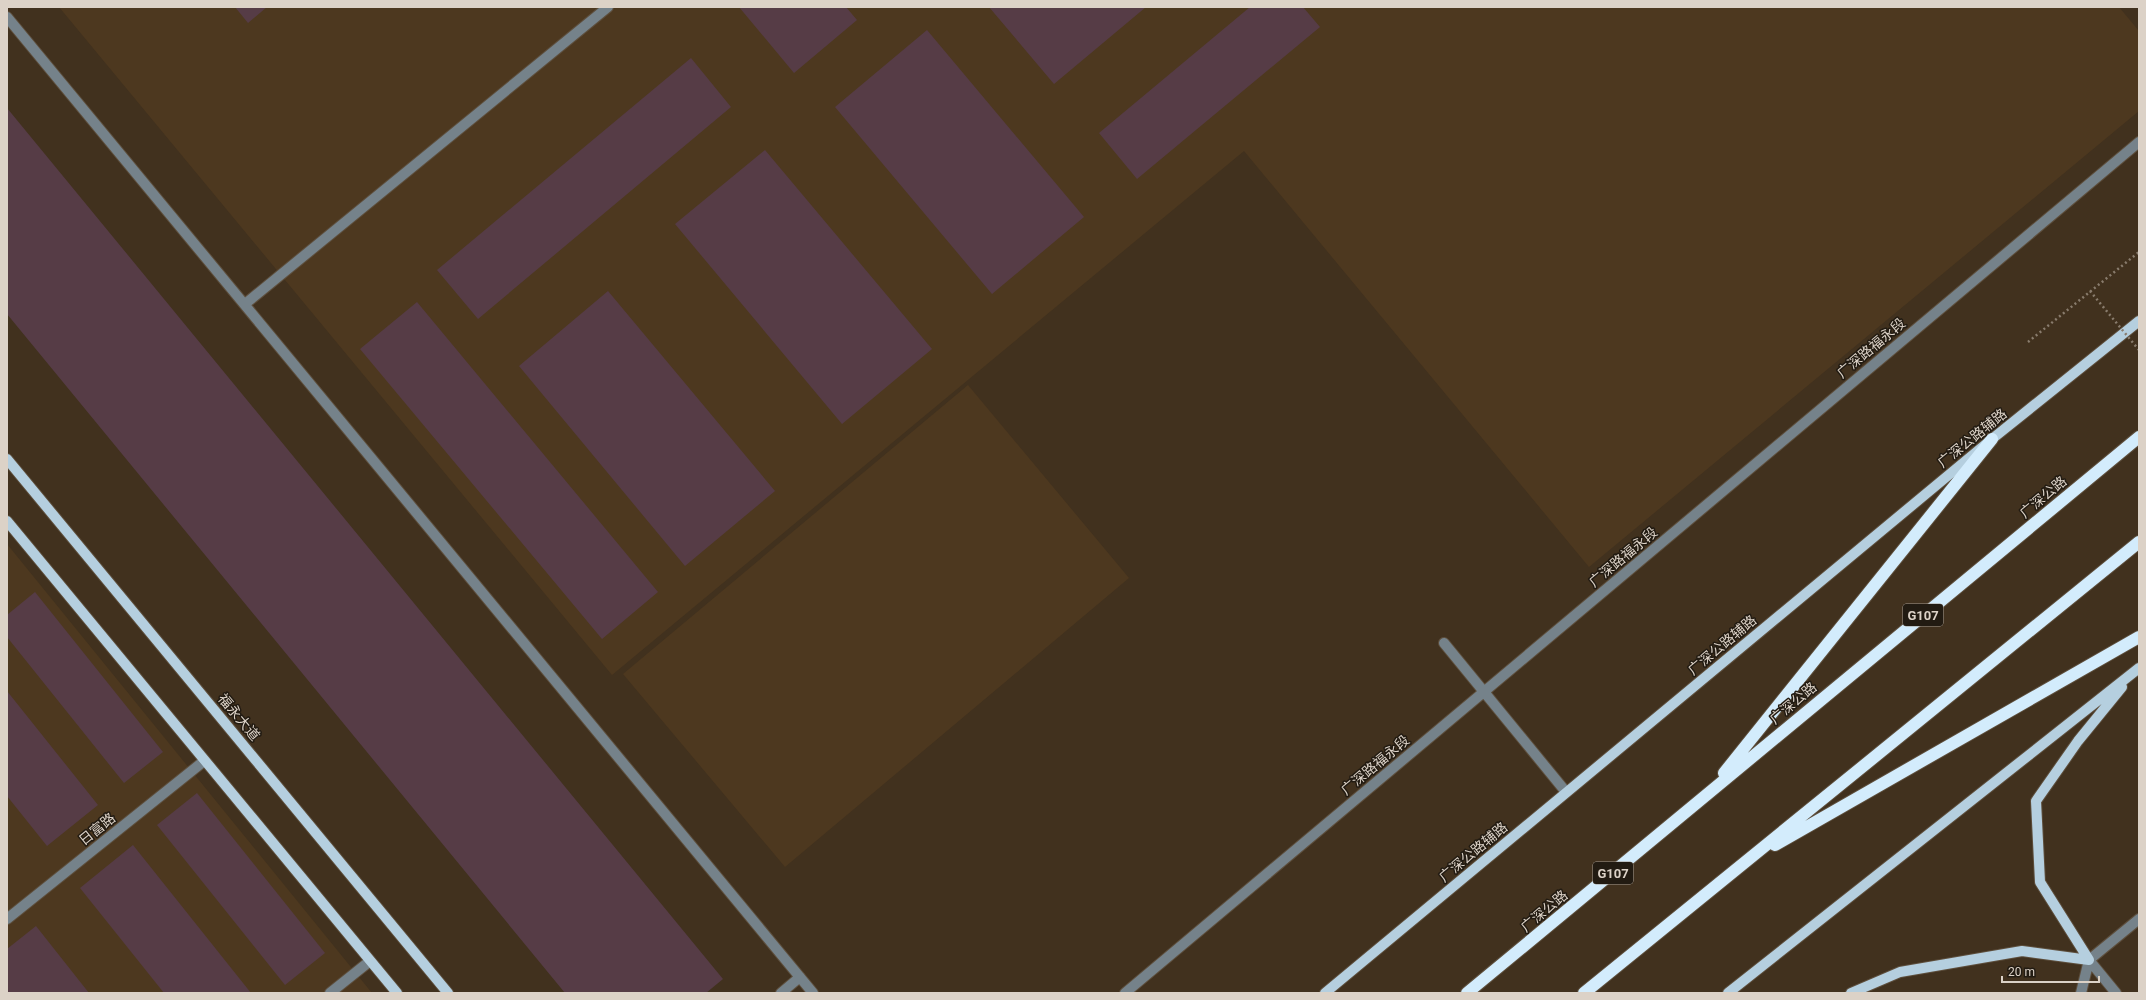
<svg xmlns="http://www.w3.org/2000/svg" width="2146" height="1000" font-family="Roboto,'Noto Sans SC',sans-serif">
<style>
.built{fill:#4d381f}
.building{fill:#563c46}
.lines{fill:none;stroke-linecap:round;stroke-linejoin:round}
.minor-casing{stroke:#5d4e3c;stroke-width:12}
.major-casing{stroke:#5d4e3c;stroke-width:12}
.highway-casing{stroke:#5d4e3c;stroke-width:14}
.path{stroke:#897c6d;stroke-width:2.5;stroke-dasharray:2 3;stroke-linecap:butt}
.minor{stroke:#75828a;stroke-width:10}
.major{stroke:#b5cfdf;stroke-width:10}
.highway{stroke:#d3ecfc;stroke-width:12}
.path-bridge{stroke:#897c6d;stroke-width:2.5;stroke-dasharray:2 3;stroke-linecap:butt}
.labels{text-anchor:middle;dominant-baseline:central;stroke-width:3;stroke-linejoin:round;paint-order:stroke}
.shield{fill:#221b12;stroke:#a49b91;stroke-width:1}
.shield-label{font-size:13px;font-weight:bold;fill:#dcd2c7}
.street-label{font-size:14px;fill:#dcd2c7;stroke:#221b12}
</style>
<rect width="100%" height="100%" fill="#41311e"/>
<path class="built" d="M59 7H2119L2139 31V111L1589 567 1244 151 612 675Z
M968 385 1129 578 785 867 623 674Z
M7 544 372 993H7Z"/>
<path class="building" d="M235 7H267L248 23Z
M739 7H846L857 20 794 73Z
M989 7H1146L1054 84Z
M1250 7H1303L1320 27 1137 179 1099 133Z
M927 30 1084 217 992 294 835 107Z
M691 58 731 107 478 319 437 270Z
M7 108 723 979 706 993H565L7 314Z
M765 150 932 349 842 424 675 224Z
M608 291 775 491 685 566 519 366Z
M417 302 658 592 602 639 360 349Z
M35 592 163 752 124 783 7 637V615Z
M7 691 98 805 47 846 7 796Z
M197 793 325 953 285 985 157 825Z
M133 845 251 993H164L80 888Z
M36 926 89 993H7V949Z"/>
<g class="lines">
<defs>
<path id="minor" d="M7 17 813 993
M245 304 608 7
M1444 643 1566 792
M7 919 204 761
M2089 960 2116 993
M330 993 370 961
M781 993 800 977
M1125 993 2139 142
M2081 993 2089 960 2139 919"/>
<path id="major" d="M7 459 448 993
M7 521 397 993
M2089 960 2040 882 2036 801 2078 741 2122 687
M1325 993 1992 439 2139 321
M1728 993 2139 668
M1851 993 1900 972 2022 951 2089 960"/>
<path id="highway" d="M1724 773 1992 439
M1775 845 2139 637
M1467 993 2139 437
M1584 993 2139 542"/>
</defs>
<use href="#minor" class="minor-casing"/>
<use href="#major" class="major-casing"/>
<use href="#highway" class="highway-casing"/>
<path class="path" d="M2028 342 2139 252"/>
<use href="#minor" class="minor"/>
<use href="#major" class="major"/>
<use href="#highway" class="highway"/>
<path class="path-bridge" d="M2090 291 2139 350"/>
</g>
<g class="labels">
<g class="shield">
<rect x="1903" y="604" width="40" height="22" rx="3"/>
<rect x="1593" y="862" width="40" height="22" rx="3"/>
</g>
<g class="shield-label">
<text x="1923" y="615">G107</text>
<text x="1613" y="873">G107</text>
</g>
<g class="street-label">
<text transform="translate(1871 348) rotate(-40)">广深路福永段</text>
<text transform="translate(1972 438) rotate(-39)">广深公路辅路</text>
<text transform="translate(2043 497) rotate(-40)">广深公路</text>
<text transform="translate(1623 557) rotate(-40)">广深路福永段</text>
<text transform="translate(1722 645) rotate(-40)">广深公路辅路</text>
<text transform="translate(1793 703) rotate(-40)">广深公路</text>
<text transform="translate(239 717) rotate(50)">福永大道</text>
<text transform="translate(1375 765) rotate(-40)">广深路福永段</text>
<text transform="translate(97 829) rotate(-39)">日富路</text>
<text transform="translate(1473 852) rotate(-40)">广深公路辅路</text>
<text transform="translate(1544 911) rotate(-40)">广深公路</text>
</g>
</g>
<rect width="2146" height="1000" fill="none" stroke="#dcd2c7" stroke-width="16"/>
<path d="M2002 976v6h97v-6" fill="none" stroke="#dcd2c7" stroke-width="2"/>
<text x="2008" y="976" font-size="12" fill="#dcd2c7" stroke="#221b12" stroke-width="3" paint-order="stroke">20 m</text>
</svg>
